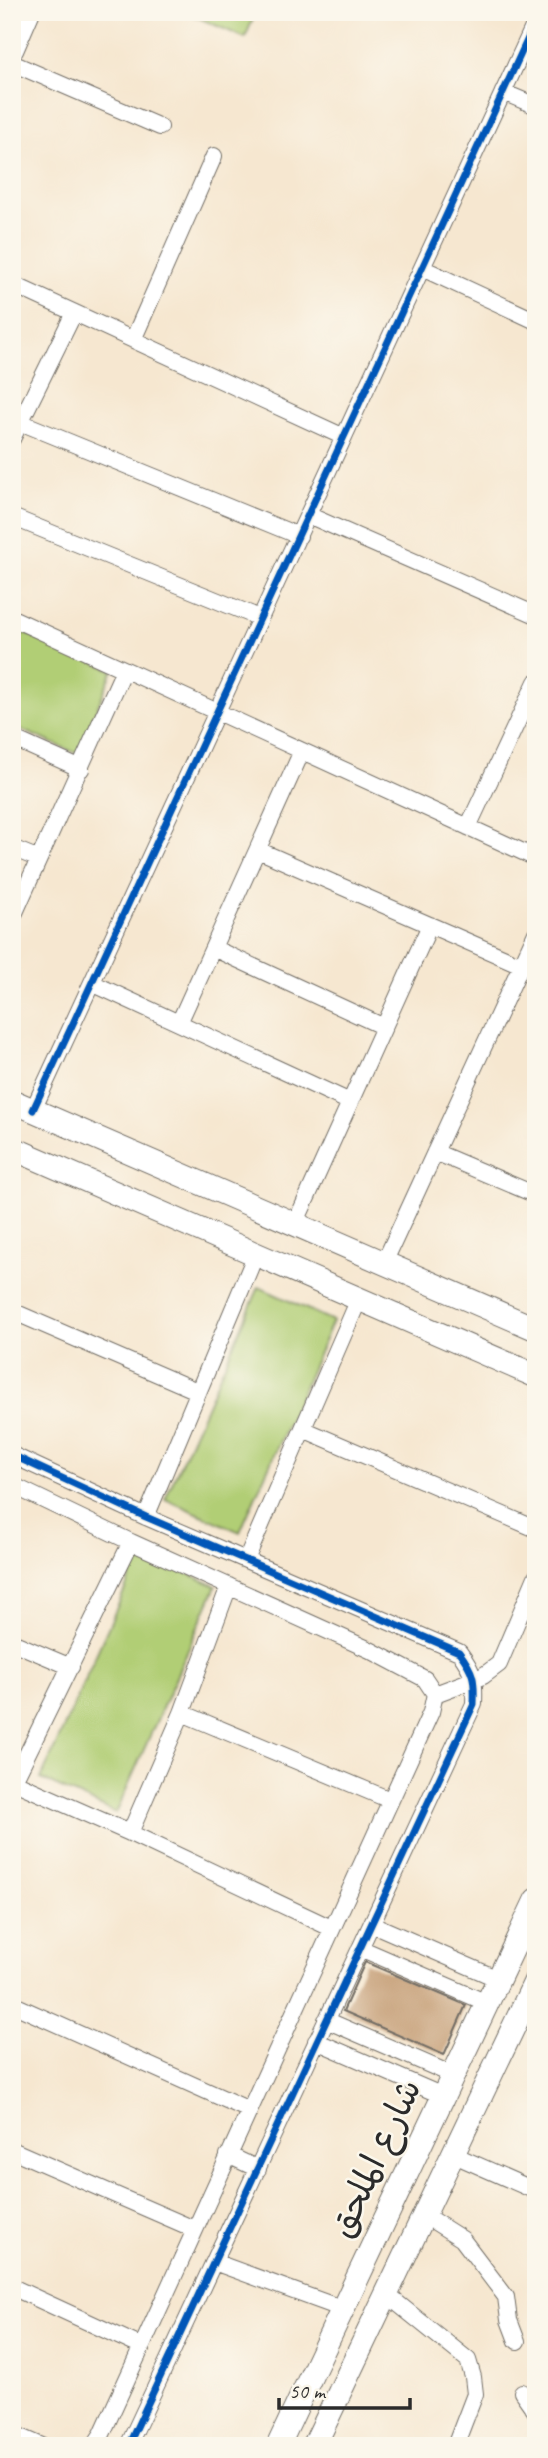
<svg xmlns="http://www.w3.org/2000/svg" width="548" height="2458" font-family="Caveat,'Playpen Sans Arabic',sans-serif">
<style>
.green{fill:#b1ce74;stroke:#6e7c50;stroke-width:2}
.building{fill:#c7a17a}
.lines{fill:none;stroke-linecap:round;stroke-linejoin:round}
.street-casing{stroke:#726d65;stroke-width:18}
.secondary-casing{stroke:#726d65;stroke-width:25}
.street{stroke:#fff;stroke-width:16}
.secondary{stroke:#fff;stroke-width:23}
.cycleway-casing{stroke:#fbf7ec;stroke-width:11}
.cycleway{stroke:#0057b8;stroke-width:7}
.labels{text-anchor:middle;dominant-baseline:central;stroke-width:5;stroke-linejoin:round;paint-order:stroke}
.street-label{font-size:35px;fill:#2b2b2b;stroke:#fbf7ec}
</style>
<rect width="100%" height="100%" fill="#fbf7ec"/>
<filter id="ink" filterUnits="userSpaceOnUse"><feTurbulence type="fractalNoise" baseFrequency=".0143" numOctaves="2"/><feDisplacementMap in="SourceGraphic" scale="14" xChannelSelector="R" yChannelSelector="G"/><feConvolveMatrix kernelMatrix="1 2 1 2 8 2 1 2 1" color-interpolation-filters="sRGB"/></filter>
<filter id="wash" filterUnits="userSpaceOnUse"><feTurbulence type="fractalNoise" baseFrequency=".00686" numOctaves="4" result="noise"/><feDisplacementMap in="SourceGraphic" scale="28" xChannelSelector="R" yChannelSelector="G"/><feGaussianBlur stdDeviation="1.57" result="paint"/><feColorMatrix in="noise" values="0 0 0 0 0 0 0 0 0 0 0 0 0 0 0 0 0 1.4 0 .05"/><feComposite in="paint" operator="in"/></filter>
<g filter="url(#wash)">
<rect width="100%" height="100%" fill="#f6e7d0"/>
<path class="green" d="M185 12H256L245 38Z
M12 628 113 670 78 754 12 726Z
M259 1287 333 1321 240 1532 165 1499Z
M141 1553 216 1586 116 1813 41 1779Z"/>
<g id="blocks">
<path class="building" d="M365 1962 466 2005 444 2055 343 2011Z"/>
</g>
</g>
<g filter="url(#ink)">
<use href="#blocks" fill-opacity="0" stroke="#726d65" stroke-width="2"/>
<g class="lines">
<defs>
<path id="street" d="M12 63 160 127
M503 92 536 106
M422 268 536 321
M12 284 344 437
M133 340 214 156
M20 422 299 536
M12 439 74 313
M308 515 536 615
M12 517 260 618
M12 618 536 858
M12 738 81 769
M468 827 536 682
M12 848 39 859
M258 850 521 965
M12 919 124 670
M213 948 384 1027
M92 983 350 1102
M179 1023 302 751
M33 1110 536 21
M435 1152 536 1195
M295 1224 430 925
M384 1263 536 933
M12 1311 197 1391
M303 1429 536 1529
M12 1455 146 1517 459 1652C474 1672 475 1679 474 1704L128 2446
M12 1485 131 1542 370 1650 425 1679 435 1694 431 1712 102 2434 94 2446
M146 1517 256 1254
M246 1560 359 1299
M12 1642 71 1667
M435 1694 483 1676 499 1664 536 1577
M182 1713 390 1800
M12 1781 130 1833 331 1928
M12 1785 131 1542
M130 1833 182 1713 229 1586
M372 1924 498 1979
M360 1948 487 2003
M12 2004 249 2110
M326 2020 453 2075
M316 2041 443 2096
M12 2150 194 2229
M452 2154 536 2191
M228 2155 258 2169
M424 2215 462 2239 506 2297 509 2320 517 2341
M214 2262 343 2309
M12 2287 140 2346
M386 2294 468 2360 473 2377 475 2394 455 2446
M522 2392 536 2412
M12 2433 42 2446"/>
<path id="secondary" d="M12 49 28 12
M12 1101 536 1329
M12 1148 536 1376
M278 2446 536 1900
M314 2446 536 1980"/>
</defs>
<use href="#street" class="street-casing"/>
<use href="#secondary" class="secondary-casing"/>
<use href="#street" class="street"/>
<use href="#secondary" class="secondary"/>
<defs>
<path id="cycleway" d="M33 1110 536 21
M12 1455 146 1517 459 1652C474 1672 475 1679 474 1704L128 2446"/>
</defs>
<use href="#cycleway" class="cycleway-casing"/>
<use href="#cycleway" class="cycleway"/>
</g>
</g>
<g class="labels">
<g class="street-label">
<text transform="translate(375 2158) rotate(-65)">شارع الملحق</text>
</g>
</g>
<rect width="548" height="2458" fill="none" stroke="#fbf7ec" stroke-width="42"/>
<path d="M279 2398v10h131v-10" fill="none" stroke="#2b2b2b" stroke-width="3.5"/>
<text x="289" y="2398" font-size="21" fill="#2b2b2b" stroke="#fbf7ec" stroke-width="5" paint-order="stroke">50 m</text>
</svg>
